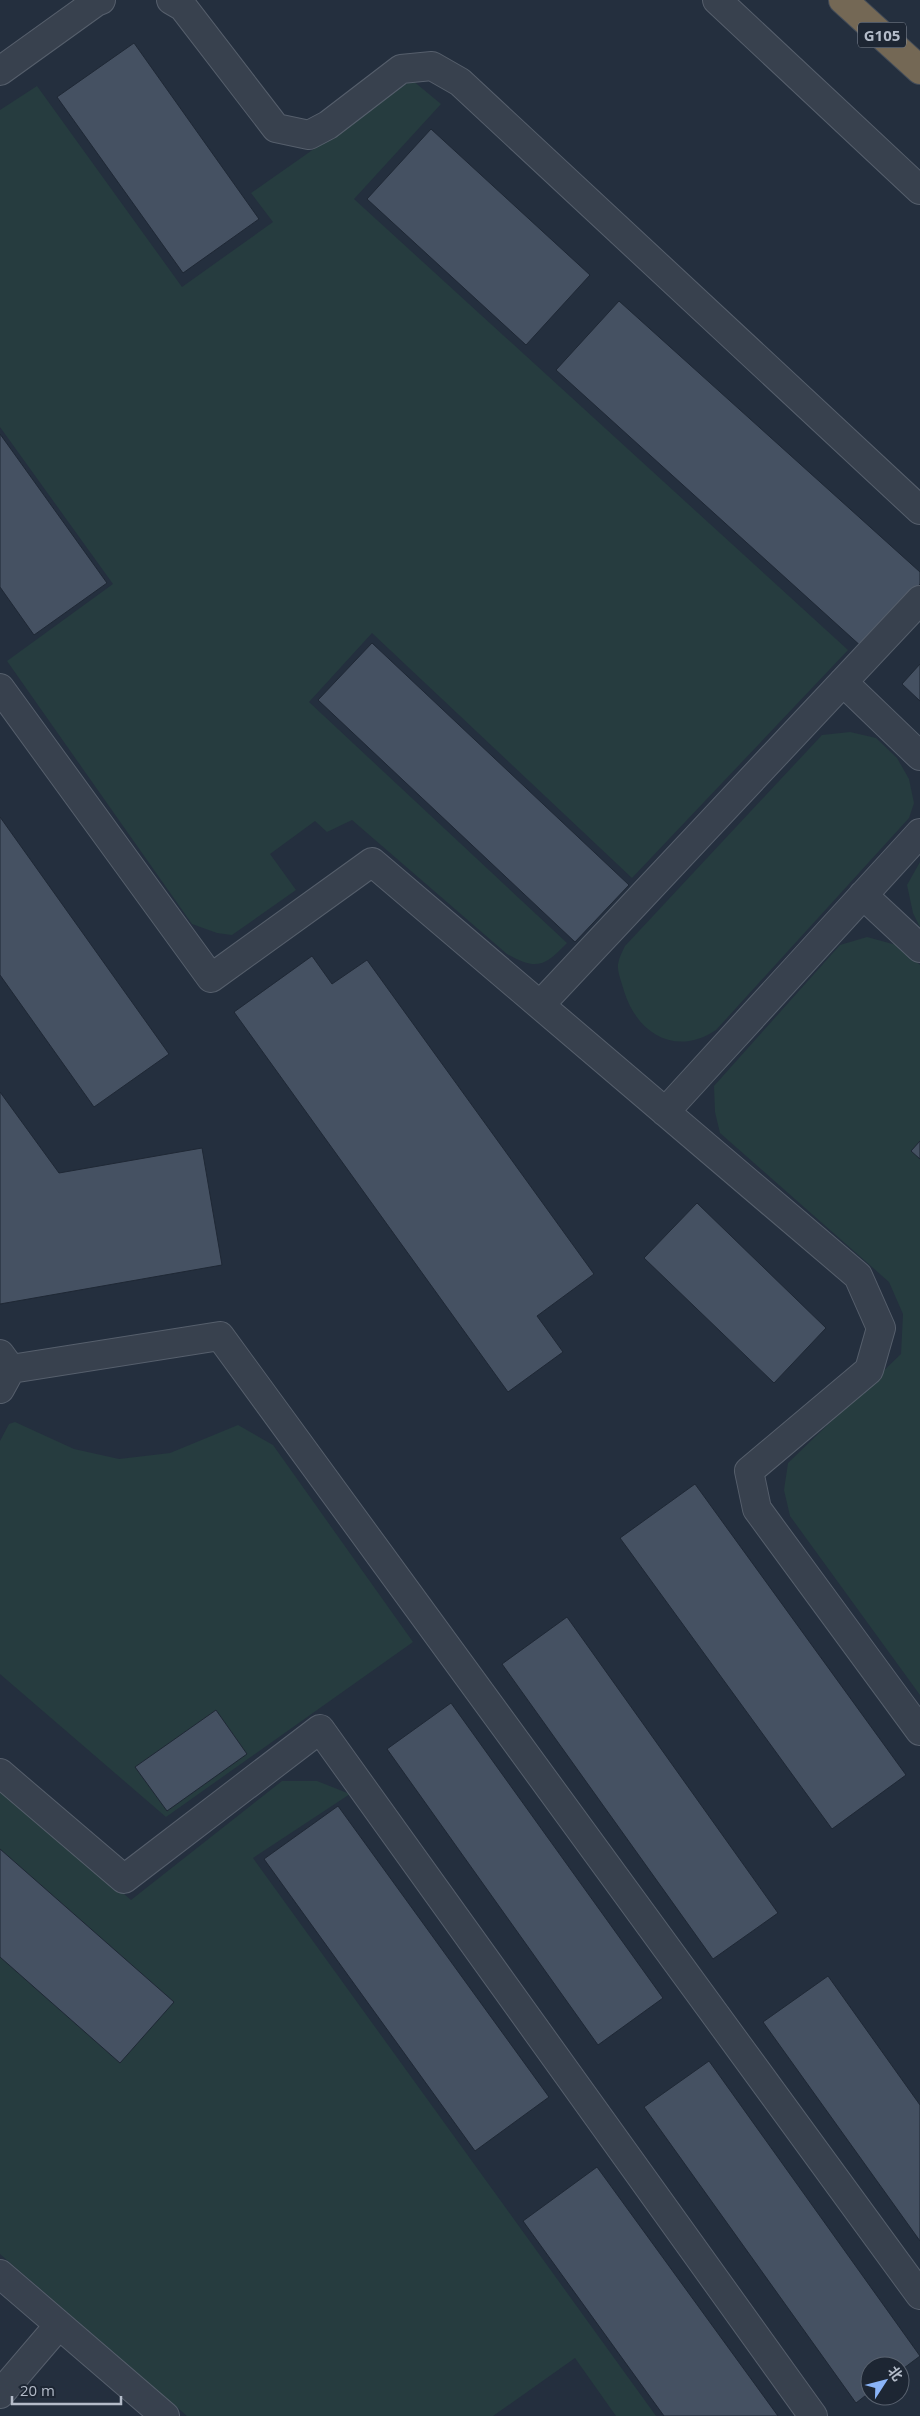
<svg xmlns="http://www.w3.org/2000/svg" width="920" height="2416" font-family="'Open Sans','Noto Sans SC',sans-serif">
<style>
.green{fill:#263c3f}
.building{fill:#455162;stroke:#1f2835}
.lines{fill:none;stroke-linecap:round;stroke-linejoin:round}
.minor-casing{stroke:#565f6c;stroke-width:30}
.highway-casing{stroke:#434c59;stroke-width:30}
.minor{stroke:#38414e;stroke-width:28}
.highway{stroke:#746855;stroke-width:28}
.labels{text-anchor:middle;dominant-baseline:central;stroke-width:4;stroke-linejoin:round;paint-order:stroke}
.shield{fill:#1d2633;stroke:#878f9c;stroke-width:1}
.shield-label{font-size:15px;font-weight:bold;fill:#b4bcc9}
</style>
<rect width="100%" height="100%" fill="#242f3e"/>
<path class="green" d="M412 80 441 104 354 199 848 650 632 878 372 633 309 702 567 943C545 966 537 971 507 954L352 820 327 832 315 821 270 854 296 890 232 935 217 933 192 924 7 661 113 584 0 427V110L37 86 182 287 273 222 251 193Z
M850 732 876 738 897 758 909 779 914 803 909 818 716 1030C676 1057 637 1034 624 991 622 983 617 972 618 964 619 958 622 952 625 946L822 735Z
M920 862V927L913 913 907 885Z
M867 937 900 946 920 965V1695L790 1516 784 1490 788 1463 901 1354 903 1314 889 1282 720 1133 715 1112 714 1086 840 945Z
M15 1422 74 1449 119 1459 170 1453 238 1425 273 1445 413 1642 166 1817 0 1674V1441L9 1424Z
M282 1781H317L350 1794 253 1858 656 2416H616L575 2358 493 2416H187L0 2254V1787L131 1900Z"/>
<path class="building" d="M134 43 259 219 183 273 57 97Z
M431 129 590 275 526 345 367 199Z
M619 301 920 572V584L863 648 556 370Z
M0 434 107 583 34 635 0 587Z
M372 643 629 885 575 942 318 700Z
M920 664V701L902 684Z
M0 817 169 1054 94 1107 0 975Z
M312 956 332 984 367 960 594 1274 537 1316 563 1352 508 1392 234 1012Z
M0 1092 59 1173 202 1148 222 1265 0 1304Z
M920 1141V1159L911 1151Z
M697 1203 826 1328 774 1383 644 1258Z
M695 1484 906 1775 832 1829 620 1538Z
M567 1617 778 1913 713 1959 502 1664Z
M451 1703 663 1998 598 2045 387 1749Z
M216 1710 247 1754 167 1811 135 1767Z
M338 1806 549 2097 475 2151 264 1859Z
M0 1849 174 2002 120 2063 0 1957Z
M828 1976 920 2105V2241L763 2022Z
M709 2061 920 2356 900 2371V2366H870V2392L856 2403 644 2107Z
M597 2167 778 2416H664L523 2221Z"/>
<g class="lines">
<defs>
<path id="minor" d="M171 0 183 7 276 128 309 135 328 125 401 69 432 66 460 82 920 510
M717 0 920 190
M0 71 96 2 101 0
M843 682 920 756
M0 688 211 978 372 862 858 1276 881 1328 869 1370 749 1471 757 1509 920 1731
M863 895 920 948
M540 1005 920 600
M665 1112 920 833
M0 1354 11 1369 220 1336 920 2295
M0 1389 11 1369
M0 1773 124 1879 320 1729 813 2416
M0 2274 165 2416
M0 2394 59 2325"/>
<path id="highway" d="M843 0 920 70"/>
</defs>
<use href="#minor" class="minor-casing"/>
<use href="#highway" class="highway-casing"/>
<use href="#minor" class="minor"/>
<use href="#highway" class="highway"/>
</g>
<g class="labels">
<rect class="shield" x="858" y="22.5" width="48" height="25" rx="4"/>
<g class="shield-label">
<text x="882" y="35">G105</text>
</g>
</g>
<g transform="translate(885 2381) rotate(54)"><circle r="24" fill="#1d2633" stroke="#59626f"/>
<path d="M0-4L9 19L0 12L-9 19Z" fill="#8ab4f8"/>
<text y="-8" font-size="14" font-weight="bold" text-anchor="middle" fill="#b4bcc9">北</text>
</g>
<path d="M12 2396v8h109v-8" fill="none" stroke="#b4bcc9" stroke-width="2.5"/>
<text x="20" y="2396" font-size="15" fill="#b4bcc9" stroke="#1d2633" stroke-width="4" paint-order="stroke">20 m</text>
</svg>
